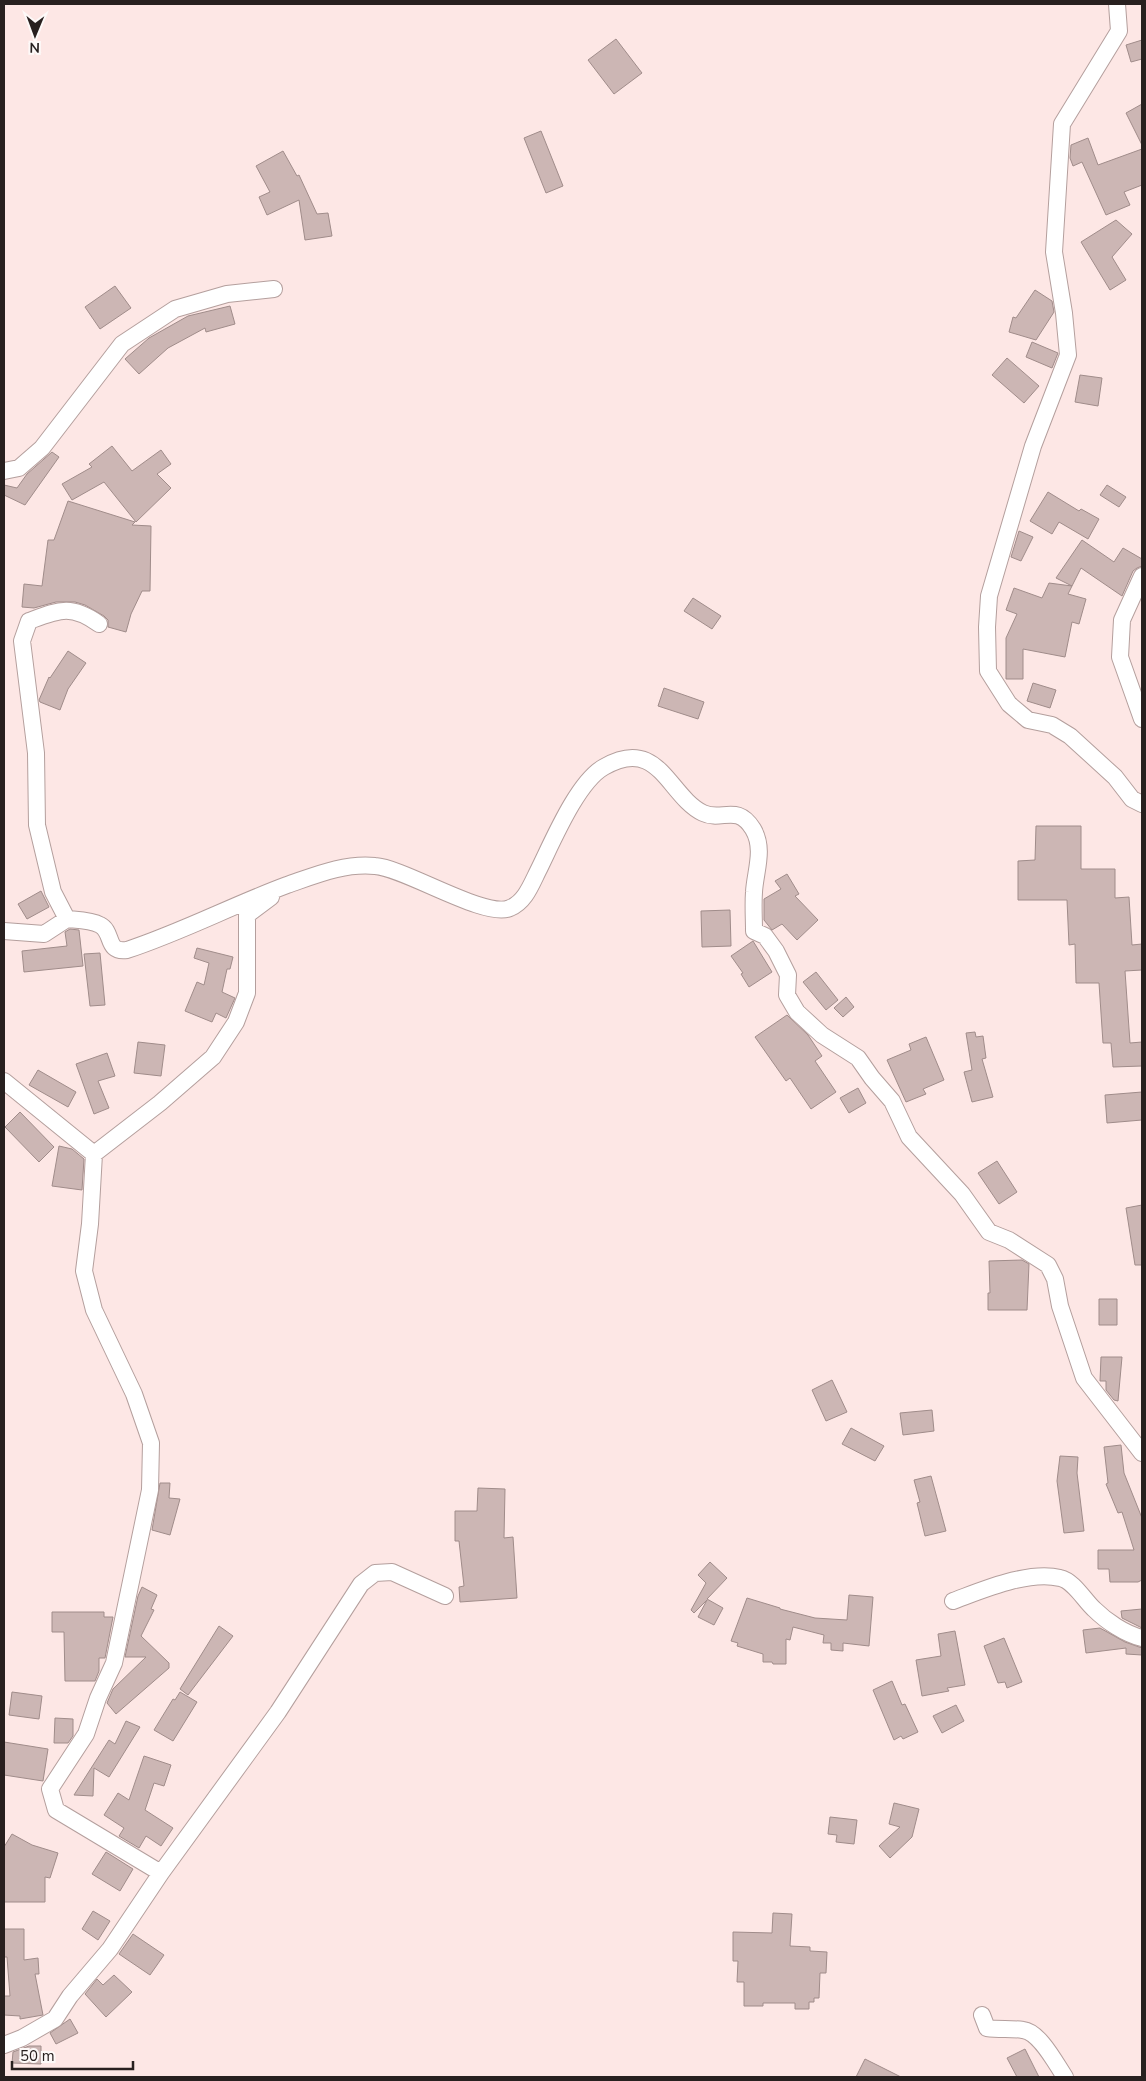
<svg xmlns="http://www.w3.org/2000/svg" width="1146" height="2081" font-family="'Nunito Sans',sans-serif">
<style>
.building{fill:#ccb6b4;stroke:#a08c8a}
.lines{fill:none;stroke-linecap:round;stroke-linejoin:round}
.minor-casing{stroke:#b49f9d;stroke-width:18}
.minor{stroke:#fff;stroke-width:16}
</style>
<rect width="100%" height="100%" fill="#fde7e5"/>
<path class="building" d="M616 39 642 73 614 94 588 60Z
M1142 40V59L1131 62 1126 45Z
M1142 104V145L1126 113Z
M541 131 563 186 546 193 524 138Z
M1088 138 1098 165 1142 149V185L1124 192 1130 205 1106 215 1082 162 1073 166 1070 158 1071 145Z
M283 151 297 176 299 175 317 214 328 213 332 236 305 240 299 200 267 215 259 197 270 192 256 166Z
M1116 220 1132 234 1112 257 1126 280 1110 290 1081 242Z
M115 286 131 308 100 329 85 307Z
M1035 290 1052 301 1054 312 1036 340 1009 332 1013 317 1016 318Z
M230 306 235 324 206 332 205 328 168 348 139 374 125 359 149 338 188 316Z
M1032 342 1058 353 1052 368 1026 357Z
M1007 358 1039 386 1024 403 992 375Z
M1080 375 1102 378 1098 406 1075 402Z
M112 446 132 471 161 450 171 464 157 474 171 488 136 522 104 482 72 500 62 484 92 467 89 464Z
M52 452 59 457 25 505 4 495V485L17 488 27 474Z
M1107 485 1126 497 1119 507 1100 495Z
M1048 492 1079 511 1081 509 1099 519 1088 539 1059 522 1052 534 1030 521Z
M68 501 135 522 132 525 151 526 150 591H142L131 614 126 632 108 627V620L104 616 85 605 75 602H56L34 608 22 607 24 584 42 586 48 540H54Z
M1019 531 1033 537 1021 561 1011 557Z
M1082 540 1114 562 1123 548 1142 559V566L1137 568 1133 571 1122 596 1081 568 1072 586 1056 578Z
M1049 583 1072 586 1068 594 1086 599 1079 624 1072 622 1065 657 1023 649V679H1006V638L1017 614 1006 610 1014 588 1042 598Z
M693 598 721 616 712 629 684 611Z
M68 651 86 663 68 689 60 710 40 702 39 700 49 677 50 678Z
M1033 683 1056 690 1050 708 1027 701Z
M664 688 704 702 698 719 658 706Z
M1036 826H1081V869H1115V898L1129 897 1132 945 1142 944V970L1125 971 1130 1043 1142 1042V1066L1113 1067 1111 1043H1103L1099 983H1076L1075 944 1069 945 1067 900H1018V861L1035 860Z
M787 874 799 894 795 896 818 920 797 940 782 924 772 930 764 920V899L781 889 775 881Z
M41 891 49 907 27 919 18 904Z
M730 910 731 946 702 947 701 911Z
M70 929 79 930 83 966 24 972 22 951 67 946 65 932Z
M753 941 772 972 749 987 741 974 743 973 731 956Z
M197 948 233 957 230 969H227L222 992 235 998 226 1018 216 1013 212 1022 185 1011 197 982 204 985 209 963 194 958Z
M100 953 105 1005 90 1006 84 954Z
M816 972 838 1000 826 1010 803 982Z
M846 997 854 1007 843 1017 834 1008Z
M787 1015 808 1035 822 1056 815 1061 836 1092 811 1109 790 1078 786 1081 755 1037Z
M975 1032 976 1037 983 1036 986 1058 982 1059 993 1097 972 1102 964 1072 972 1070 966 1033Z
M926 1037 944 1080 923 1089 926 1094 906 1102 887 1060 911 1050 909 1044Z
M138 1042 165 1045 161 1076 134 1073Z
M107 1053 115 1076 98 1081 109 1108 94 1114 76 1064Z
M38 1070 76 1092 68 1107 29 1085Z
M858 1088 866 1103 849 1113 840 1098Z
M1142 1092V1120L1107 1123 1105 1095Z
M20 1112 54 1147 39 1162 5 1127Z
M59 1146 72 1149 84 1159 82 1190 52 1186Z
M997 1161 1017 1192 999 1204 978 1173Z
M1142 1205V1265H1135L1126 1208Z
M1022 1260 1029 1264 1027 1310H988V1293H990L989 1261Z
M1099 1299H1117V1325H1099Z
M1101 1357H1122L1118 1401 1114 1400 1106 1390V1381H1100Z
M832 1380 847 1412 826 1421 812 1390Z
M932 1410 934 1431 903 1435 900 1413Z
M851 1428 884 1446 875 1461 842 1444Z
M1121 1445 1124 1473 1142 1518V1580L1138 1582H1110L1109 1569H1098V1550H1134L1122 1512 1118 1513 1106 1484 1108 1483 1104 1447Z
M1060 1456 1078 1457 1077 1473 1084 1531 1064 1533 1057 1481Z
M931 1476 946 1531 925 1536 917 1503 920 1502 914 1480Z
M160 1483H170L169 1498 180 1499 170 1535 152 1530Z
M478 1488 505 1489 504 1538 513 1537 517 1598 460 1602 459 1587 464 1586 459 1541H455V1511H477Z
M710 1562 727 1578 707 1599 723 1608 714 1625 698 1617 707 1600 694 1613 691 1610 706 1583 698 1575Z
M142 1587 157 1595 151 1609 154 1610 141 1636 169 1663V1668L116 1714 107 1703 113 1689 146 1657H125L138 1596Z
M849 1595 873 1597 869 1646 843 1643V1651L831 1650V1643H823L824 1635 793 1627 790 1640 786 1639V1664H773L772 1662H763V1654L737 1646 738 1643 731 1641 747 1598 780 1608V1609L815 1618 847 1620Z
M1142 1609V1628L1122 1618 1121 1611Z
M52 1612H104V1617H113L105 1658H99V1671L95 1681H65L64 1632H52Z
M219 1626 233 1636 188 1695 180 1689Z
M1100 1628 1125 1642 1142 1648V1655L1126 1654V1648L1086 1653 1083 1630Z
M955 1631 965 1685 947 1688 949 1691 922 1696 916 1660 941 1656 938 1634Z
M1004 1638 1022 1682 1007 1688 1005 1682 998 1683 984 1646Z
M892 1681 902 1705 905 1704 918 1732 903 1739 901 1736 894 1740 873 1690Z
M12 1692 42 1696 39 1719 9 1715Z
M180 1692 197 1702 173 1741 154 1730 173 1699 175 1700Z
M956 1705 964 1721 942 1733 933 1716Z
M55 1718 73 1719V1736L68 1743H54Z
M126 1721 140 1727 109 1777 94 1768 93 1796 74 1795 109 1740 115 1744Z
M4 1742 48 1749 43 1781 4 1775Z
M144 1756 171 1765 164 1786 154 1783 145 1810 173 1828 161 1846 146 1836 139 1848 119 1836 124 1828 104 1815 118 1793 129 1800Z
M894 1803 919 1809 912 1837 890 1858 879 1846 900 1827 889 1824Z
M830 1817 857 1820 854 1844 836 1842 837 1835 828 1834Z
M12 1834 32 1845 58 1853 50 1878 45 1877V1902H4V1847Z
M106 1852 133 1869 120 1891 92 1874Z
M93 1911 110 1921 98 1940 82 1929Z
M773 1913 792 1914 790 1946 810 1947V1951L827 1952 826 1973H820L819 1998H814V2002H809V2009H795V2003H763V2006H744V1982H737L738 1961H733V1932L772 1933Z
M4 1929H24V1960L38 1958 39 1974H35L43 2015 20 2019V2016L4 2015V1996H10L7 1957H4Z
M133 1934 164 1955 150 1975 119 1954Z
M114 1975 132 1992 106 2017 85 1994 97 1979 103 1985Z
M70 2019 78 2033 56 2044 50 2033Z
M29 2046H41V2064L12 2063 13 2052Z
M1025 2049 1039 2077H1017L1007 2058Z
M865 2059 901 2077H856Z"/>
<g class="lines">
<defs>
<path id="minor" d="M1117 4 1119 31 1062 124 1054 252 1064 313 1068 355 1033 446 989 596 987 627 988 671 1009 704 1028 720 1052 725 1070 736 1115 777 1132 799 1142 804
M4 471 19 468 42 448 122 344 175 309 227 294 274 289
M1142 576 1122 620 1120 657 1142 719
M67 919 53 892 37 825 36 753 22 641 29 621C59 610 71 604 99 624
M4 931 44 934 67 919C76 920 91 920 100 925 114 932 105 953 127 950 182 932 233 905 287 885 316 875 344 863 375 866 405 868 485 919 510 908 525 902 531 885 538 871 552 843 577 782 604 767 659 735 668 796 703 813 722 822 737 803 753 829 765 849 755 872 754 892 753 905 754 918 754 931L765 936 776 951 788 975 787 995 797 1012 822 1035 858 1058 872 1078 892 1101 909 1137 962 1194 989 1232 1009 1240 1048 1265 1055 1279 1060 1306 1084 1378 1142 1453
M4 1081 94 1154 90 1224 84 1271 94 1310 134 1394 151 1443 150 1490 114 1663 98 1698 86 1734 50 1789 56 1810 161 1873 110 1949 70 1996 55 2019 22 2038 4 2045
M94 1154 160 1103 213 1057 236 1022 247 993V915L271 897
M953 1601C983 1590 1029 1570 1060 1578 1074 1581 1084 1600 1094 1609 1106 1621 1125 1634 1142 1638
M161 1873 278 1712 361 1584 375 1573 392 1572 445 1596
M982 2015 987 2028C999 2030 1011 2028 1023 2030 1040 2032 1056 2064 1065 2077"/>
</defs>
<use href="#minor" class="minor-casing"/>
<use href="#minor" class="minor"/>
</g>
<rect width="1146" height="2081" fill="none" stroke="#28201f" stroke-width="10"/>
<g transform="translate(35 35) rotate(181)" stroke="#fdf9f8" stroke-width="4" paint-order="stroke">
<path d="M0-4L9 19L0 12L-9 19Z" fill="#28201f"/>
<text y="-8" font-size="14" font-weight="bold" text-anchor="middle" fill="#28201f">N</text>
</g>
<path d="M12 2061v8h121v-8" fill="none" stroke="#28201f" stroke-width="2.5"/>
<text x="20" y="2061" font-size="15" fill="#28201f" stroke="#fdf9f8" stroke-width="4" paint-order="stroke">50 m</text>
</svg>
